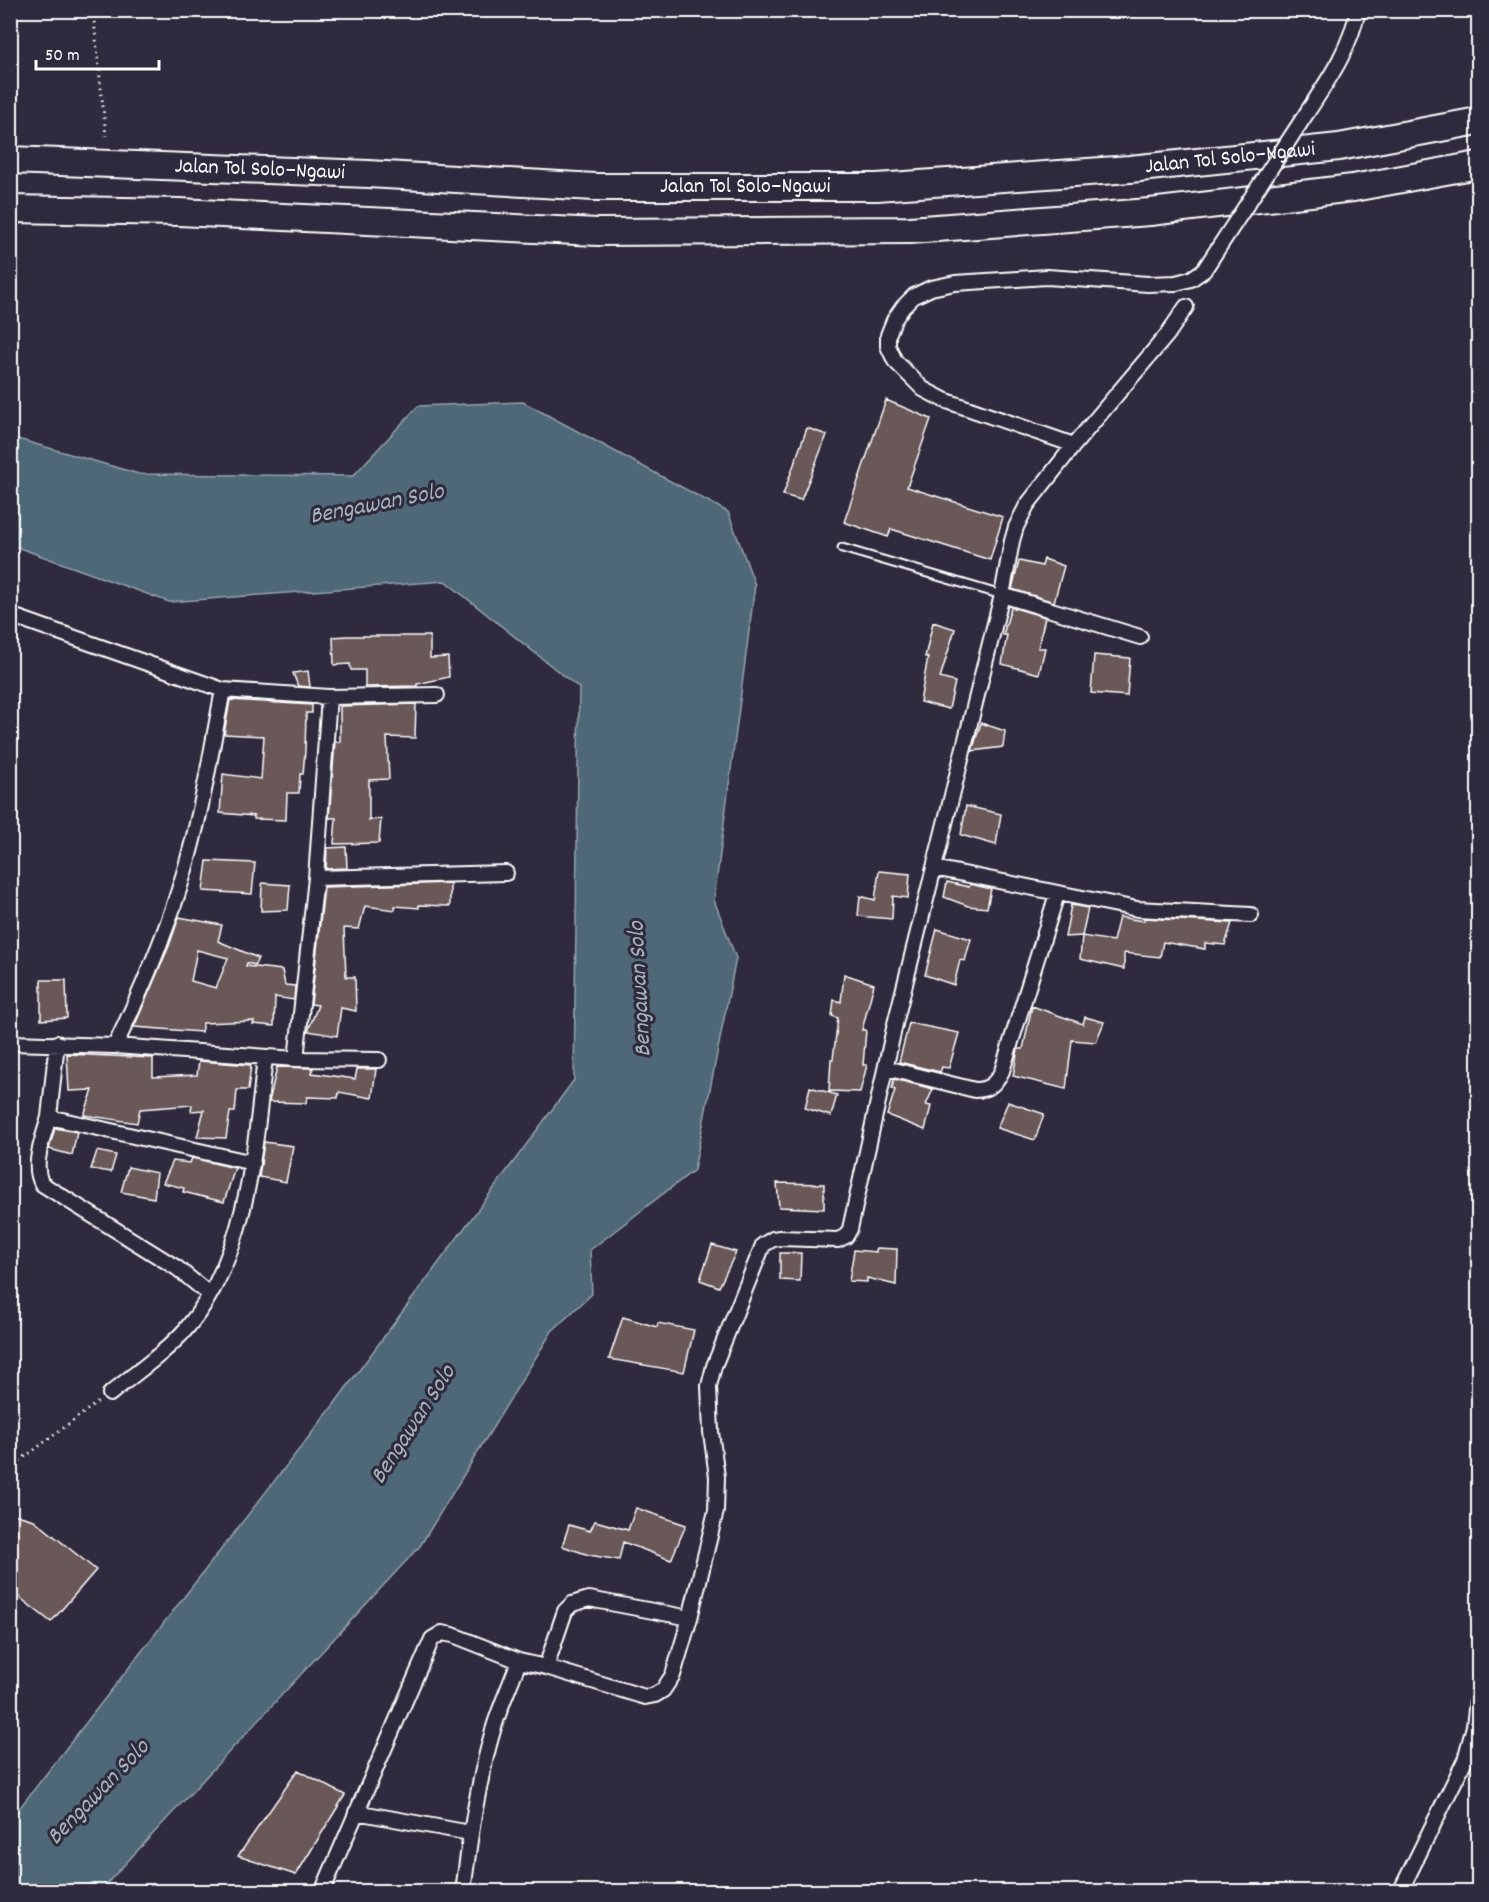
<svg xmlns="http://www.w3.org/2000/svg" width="1489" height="1902" font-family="Dekko,sans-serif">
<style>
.water{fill:#4f6877;stroke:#95a4ad;stroke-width:1.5}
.building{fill:#6a5858;stroke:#fff;stroke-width:1.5;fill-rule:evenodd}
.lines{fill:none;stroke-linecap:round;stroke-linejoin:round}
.lane-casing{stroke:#fff;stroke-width:11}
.street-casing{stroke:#fff;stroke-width:18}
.highway-casing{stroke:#fff;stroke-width:30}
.path{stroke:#fff;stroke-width:3;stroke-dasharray:1.5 4.5;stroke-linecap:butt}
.lane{stroke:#2f2a3d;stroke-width:7}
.street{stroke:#2f2a3d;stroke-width:14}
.highway{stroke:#2f2a3d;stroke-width:26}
.street-bridge-casing{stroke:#fff;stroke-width:18;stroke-linecap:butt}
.street-bridge{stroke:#2f2a3d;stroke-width:14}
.labels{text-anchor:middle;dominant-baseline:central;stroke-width:6;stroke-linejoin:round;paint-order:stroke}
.street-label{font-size:22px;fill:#fff;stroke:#2f2a3d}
.water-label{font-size:24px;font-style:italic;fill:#a7b4bb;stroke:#2f2a3d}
</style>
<rect width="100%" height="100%" fill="#2f2a3d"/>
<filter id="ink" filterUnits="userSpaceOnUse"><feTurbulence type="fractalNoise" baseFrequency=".0167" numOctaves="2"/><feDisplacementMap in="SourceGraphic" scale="12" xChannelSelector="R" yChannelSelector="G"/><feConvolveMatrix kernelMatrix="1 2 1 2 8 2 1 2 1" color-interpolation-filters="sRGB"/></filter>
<g filter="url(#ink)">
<path class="water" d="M523 402 728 512 755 585 714 900 736 958 694 1170 590 1250 592 1294 552 1331 420 1546 100 1891H11V1819L332 1407 574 1080 579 688 445 581 169 602 11 545V437L139 474 353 476 418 406Z"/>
<path class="building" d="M886 400 931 419 907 487 1003 517 990 560 891 529 888 537 844 522Z
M807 428 827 435 801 500 783 495Z
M1044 559 1064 566 1054 602 1012 589 1019 561 1042 566Z
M1011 607 1045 617 1038 648H1045L1039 674 1002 664 1007 635H1003Z
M933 622 955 629 940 678 955 682 949 709 920 702 928 657H925Z
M347 636H430V658L448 657 449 677 417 684V686L365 687V670H351L350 664 334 665 333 637Z
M1094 655 1130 658 1127 696 1091 693Z
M308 671 310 687 298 686 293 673Z
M230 700 312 705V713H306L305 751 303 774H300L299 793H287L286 820 254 819V816L220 813 223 774 261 779 264 736 224 734Z
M416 704 415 738 387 737 389 779 369 780V820L381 819 379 843 334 844 336 818H329L335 742H340V706Z
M981 723 1005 731 1003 747 972 751Z
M966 806 1001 814 996 845 961 835Z
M346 847 347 868 326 869 327 848Z
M207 861 255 863 252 894 203 891Z
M879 871 910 874 908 898 893 896 892 919 858 916 860 896 875 900Z
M947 882 969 887 970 884 991 889 987 908 968 906 944 897Z
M262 883 290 885 288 910 261 911Z
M450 883V906L419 905V908L395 906V910L365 906 359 929 344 928 346 977H355L356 1011 341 1008 337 1036 308 1031 318 1005 311 1004 324 887Z
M1071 905 1088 908 1082 936 1065 937Z
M179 917 222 925 218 941 258 958 255 965 247 963 246 966 282 970 285 985 295 986 294 1000 275 997 274 1026 253 1024 254 1021 203 1023 201 1032 134 1027 169 946ZM197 950 228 958 216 988 191 981Z
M1119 917 1144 921V918L1232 923 1225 945 1205 943V949L1163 942 1160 957 1124 953V969L1080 959 1082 936 1113 941Z
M937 929 971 939 965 961 960 960 954 985 925 975Z
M844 974 874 984 862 1030H866L863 1065H867L860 1092 829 1091 831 1059H833L838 1018 832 1016 834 1000 841 1002Z
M41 980H66L67 1018 41 1020Z
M1032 1006 1083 1024 1085 1017 1104 1022 1096 1042 1072 1040 1066 1089 1013 1076 1018 1049H1023Z
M909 1023 959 1033 949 1068 942 1067 940 1072 899 1062Z
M67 1054 153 1058V1077L197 1075 199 1061 251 1065 248 1090H237L235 1112H230L226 1138 197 1137 204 1110 191 1111 192 1105 140 1109 137 1123 84 1115 93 1090 69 1091Z
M277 1067 313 1068 312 1073 355 1079 357 1069H376L372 1098 339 1092 338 1098 307 1097 306 1103 269 1102Z
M894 1079 933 1089 926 1105 931 1106 925 1130 887 1115 895 1090 892 1089Z
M810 1087 837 1095 831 1116 805 1108Z
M1008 1102 1044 1114 1035 1140 997 1128Z
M55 1128 77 1132 72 1155 49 1149Z
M264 1142 293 1146 286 1182 259 1177Z
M97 1151 116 1155 111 1172 91 1169Z
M192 1158 235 1168 224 1202 183 1192 184 1188 163 1183 173 1161 190 1163Z
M128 1167 157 1173 154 1198 121 1192Z
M777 1183 824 1184V1209L779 1207Z
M712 1245 736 1252 719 1287 700 1280Z
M876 1248 897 1249 896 1285 867 1278V1282L849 1281 854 1250 876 1252Z
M780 1253H801L800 1281 780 1280Z
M623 1317 657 1327 658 1323 694 1330 684 1372 609 1359Z
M636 1508 686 1525 671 1560 623 1542 619 1560 589 1555 562 1546 569 1525 590 1531 595 1521 628 1530Z
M10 1513 34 1520 96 1570 51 1622 10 1590Z
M298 1770 345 1795 296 1875 238 1856Z"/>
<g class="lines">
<defs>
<path id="lane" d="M842 548 1002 595"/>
<path id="street" d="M1308 111C1329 79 1350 49 1358 10
M1074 445 944 400 923 389 895 361 888 346V335L894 320 903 307 914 296 931 288 955 283 1047 277 1148 284 1176 283 1191 279 1204 270
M1002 595 1140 637
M10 615 223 690 329 697 437 695
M934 868 1137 909 1251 915
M316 878 506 873
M10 1043 115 1046 296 1059 379 1060
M57 1043 49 1117 253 1163
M115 1046C142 990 167 932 184 873 202 813 211 751 223 690
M296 1059 316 878 329 697
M886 1068 975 1090C989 1090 996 1083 1002 1071L1057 894
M49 1117C44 1136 31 1165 42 1184L177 1268 209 1294
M110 1394C135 1373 164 1354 186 1329 248 1256 255 1148 265 1057
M546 1667 565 1611 572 1604 589 1599 690 1618
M356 1812 470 1833
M322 1892 432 1639 442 1633 453 1635 519 1661
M463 1892C470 1836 478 1781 494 1727 501 1704 511 1683 519 1661L546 1667 645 1697 655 1695 663 1690 673 1675 690 1618 716 1511 717 1477 711 1432 709 1386 714 1366 763 1245 773 1239 780 1238 838 1240 846 1236 850 1229 895 1024 1002 595 1012 541 1016 527 1027 505 1074 445 1167 335 1186 307
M1400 1892 1465 1760 1474 1726 1478 1692"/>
<g id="highway">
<path id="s1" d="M10 160 368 174 595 187H877L1130 169 1339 147 1478 121"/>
<path d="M10 209 179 212 598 232 910 230 1150 212 1353 188 1478 165"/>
</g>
</defs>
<use href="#lane" class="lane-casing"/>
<use href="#street" class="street-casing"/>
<use href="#highway" class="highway-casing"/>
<path class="path" d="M93 10 106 136
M10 1468 98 1402"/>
<use href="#lane" class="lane"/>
<use href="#street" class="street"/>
<use href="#highway" class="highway"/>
<defs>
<path id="street-bridge" d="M1204 270 1308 111"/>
</defs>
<use href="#street-bridge" class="street-bridge-casing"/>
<use href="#street-bridge" class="street-bridge"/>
</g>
</g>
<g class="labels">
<g class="street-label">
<text stroke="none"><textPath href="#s1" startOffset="1222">Jalan Tol Solo–Ngawi</textPath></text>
<text stroke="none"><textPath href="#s1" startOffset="250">Jalan Tol Solo–Ngawi</textPath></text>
<text stroke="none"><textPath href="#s1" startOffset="736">Jalan Tol Solo–Ngawi</textPath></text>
</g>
<g class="water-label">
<text transform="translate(377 505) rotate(-11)">Bengawan Solo</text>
<text transform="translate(641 989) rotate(-93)">Bengawan Solo</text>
<text transform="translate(414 1425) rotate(-57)">Bengawan Solo</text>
<text transform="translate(99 1793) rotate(-46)">Bengawan Solo</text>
</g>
</g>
<rect width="1489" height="1902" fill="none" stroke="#2f2a3d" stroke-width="36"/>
<rect x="18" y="18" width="1453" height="1866" fill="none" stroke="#fff" stroke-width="2" filter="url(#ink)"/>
<path d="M36 60v9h123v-9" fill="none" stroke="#ffffff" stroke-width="3"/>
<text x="45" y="60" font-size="18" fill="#ffffff" stroke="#2f2a3d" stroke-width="4.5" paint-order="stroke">50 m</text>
</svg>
